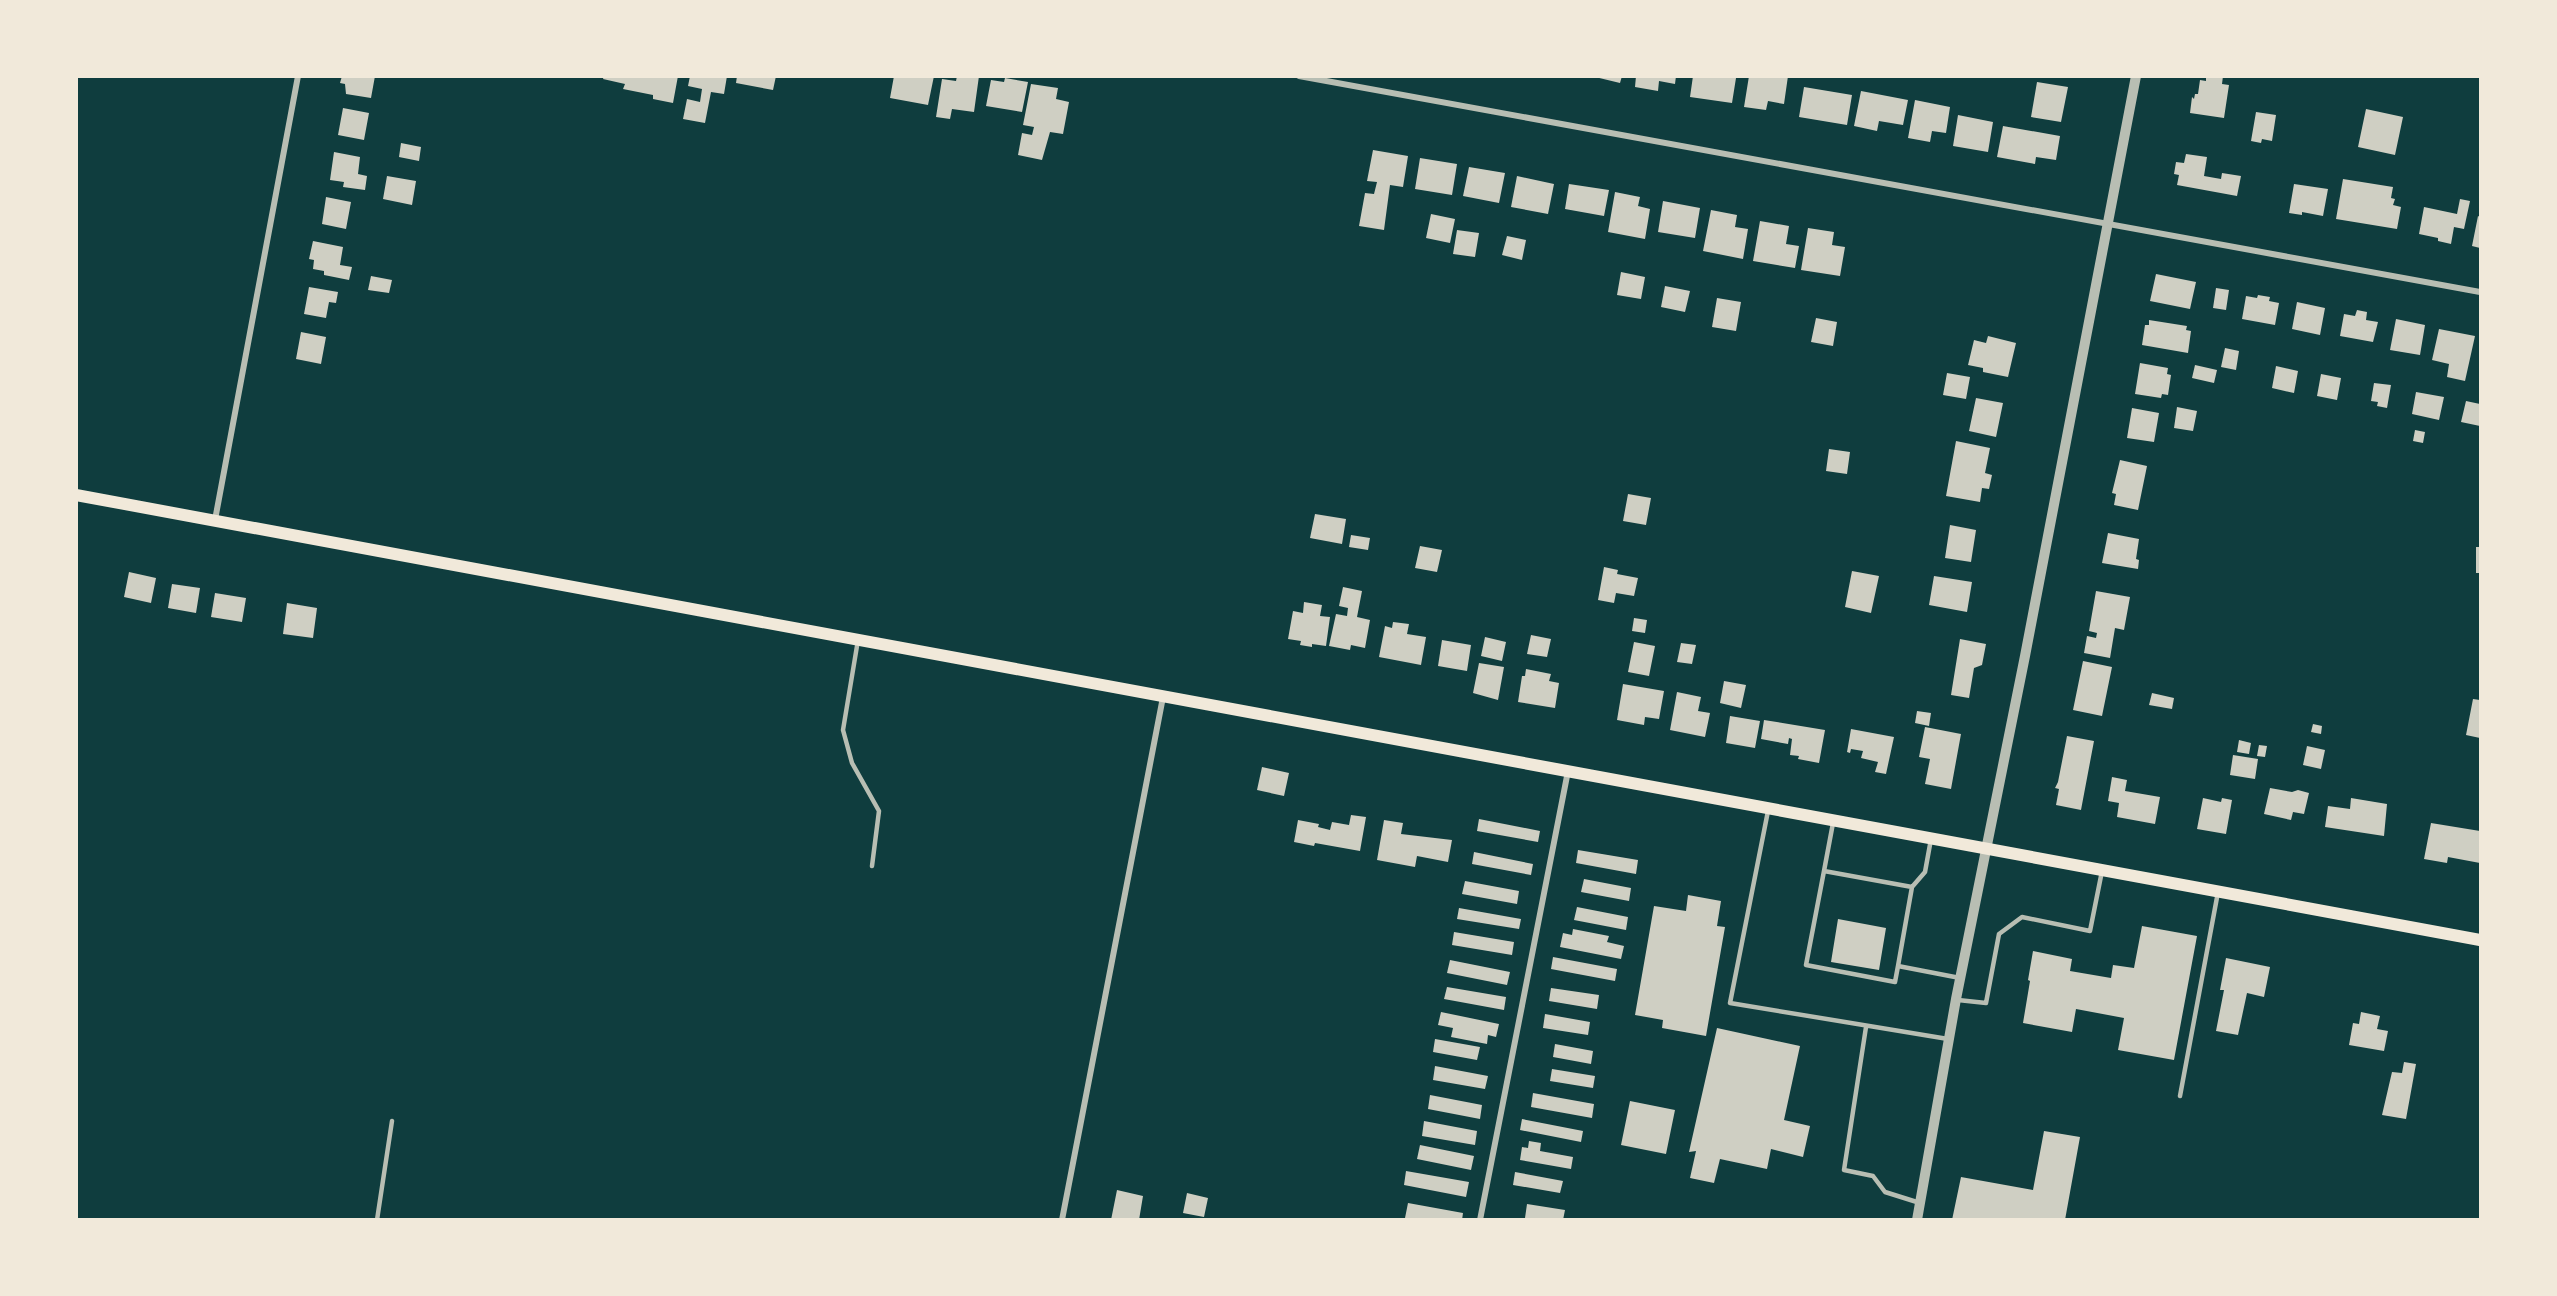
<svg xmlns="http://www.w3.org/2000/svg" width="2557" height="1296" font-family="Karla,sans-serif">
<style>
.building{fill:#cfcfc3}
.lines{fill:none;stroke-linecap:round;stroke-linejoin:round}
.service{stroke:#b8beb3;stroke-width:4.5}
.minor{stroke:#b8beb3;stroke-width:6}
.tertiary{stroke:#b8beb3;stroke-width:10}
.secondary{stroke:#f1e9da;stroke-width:12}
</style>
<rect width="100%" height="100%" fill="#0f3d3e"/>
<path class="building" d="M342 76H375L371 98 346 94 345 84 340 83Z
M604 76H678L673 103 653 99V95L623 89 625 84 603 79Z
M690 76H727L724 94 711 92 705 123 683 119 687 99 700 102 702 89 688 86Z
M737 76H776L773 90 736 83Z
M894 76H934L928 105 890 98Z
M957 76H979L974 112 952 109 950 119 936 117 942 79 956 81Z
M1591 76H1622L1620 83Z
M1636 76H1676L1675 84 1659 81 1658 91 1635 87Z
M1693 76 1736 78 1732 103 1690 97Z
M1749 76H1788L1784 104 1768 101 1766 110 1744 107Z
M2206 76H2223L2222 84 2229 85 2224 118 2190 113 2192 97 2194 99 2195 94H2198L2200 80 2206 81Z
M1005 78 1028 82 1022 112 986 106 991 80 1004 82Z
M2037 82 2068 87 2061 122 2031 117Z
M1031 84 1058 88 1056 99 1069 102 1063 134 1050 132 1042 160 1018 155 1022 133 1032 135 1034 127 1023 125Z
M1804 87 1852 95 1847 125 1799 117Z
M1861 91 1908 100 1903 125 1879 121 1877 131 1854 126Z
M1915 100 1950 107 1946 133 1932 131 1930 142 1908 138Z
M343 108 369 113 364 140 338 135Z
M2366 109 2403 117 2395 155 2358 147Z
M2256 112 2276 115 2272 141 2262 139 2261 143 2251 141Z
M1958 115 1993 122 1988 152 1953 146Z
M2003 126 2060 136 2056 160 2036 157 2035 164 1997 157Z
M401 143 421 147 419 161 399 157Z
M1373 150 1408 156 1403 187 1390 185 1384 230 1359 226 1365 193 1374 194 1377 182 1367 181Z
M334 152 360 157 358 174 367 176 365 190 343 187 344 182 330 180Z
M2186 154 2207 157 2204 176 2221 179 2222 173 2241 176 2237 196 2177 185 2179 175 2174 174 2176 162 2184 163Z
M1420 158 1457 164 1452 195 1415 189Z
M1469 167 1505 173 1499 203 1463 196Z
M387 176 416 181 412 205 383 199Z
M1517 176 1554 184 1548 214 1511 207Z
M2343 179 2393 187 2391 198 2395 199 2393 205 2401 207 2397 229 2336 219Z
M1569 184 1609 190 1604 216 1565 209Z
M2294 184 2328 189 2323 216 2302 212V215L2289 213Z
M1615 192 1640 197 1638 206 1650 209 1645 239 1608 232Z
M326 197 351 202 346 229 322 224Z
M2460 199 2470 201 2464 229 2454 227 2451 244 2438 241V238L2419 234 2424 207 2457 214Z
M1663 201 1700 208 1695 238 1658 232Z
M1711 210 1737 215 1735 227 1748 229 1743 259 1703 251Z
M1431 214 1455 219 1450 243 1426 238Z
M2478 216 2480 217V248L2472 246Z
M1760 221 1789 226 1786 244 1799 246 1795 268 1753 261Z
M1808 228 1834 232 1832 245 1845 247 1840 276 1801 270Z
M1457 230 1479 233 1475 257 1453 254Z
M1507 236 1526 240 1522 260 1502 255Z
M313 241 343 247 340 265 352 267 349 280 324 275V271L313 269 314 260 309 259Z
M1621 272 1645 277 1641 299 1617 295Z
M2156 274 2196 282 2190 309 2150 301Z
M371 276 392 280 389 293 368 290Z
M1665 286 1690 291 1685 312 1661 307Z
M309 287 338 292 336 303 329 302 326 318 304 314Z
M2216 288 2229 290 2226 310 2213 308Z
M2258 295 2270 297 2269 301 2279 303 2275 325 2242 319 2246 296 2257 298Z
M1717 298 1741 302 1736 331 1712 327Z
M2297 302 2325 308 2320 335 2292 329Z
M2357 310 2367 312 2366 320 2378 322 2373 342 2340 336 2344 314 2355 316Z
M1816 318 1837 322 1833 346 1811 342Z
M2396 319 2425 325 2420 355 2390 350Z
M2149 320 2187 326 2186 330 2191 331 2188 353 2142 345 2145 325H2149Z
M2439 329 2475 336 2465 381 2447 377 2449 364 2432 360Z
M301 332 326 337 321 364 296 359Z
M1988 336 2016 343 2008 377 1983 372V368L1968 365 1974 340 1986 343Z
M2225 348 2239 351 2236 370 2221 367Z
M2140 363 2168 368 2167 374 2171 375 2168 395 2162 394 2161 398 2135 394Z
M2195 365 2217 370 2214 383 2192 378Z
M2276 366 2298 371 2294 393 2272 388Z
M1947 373 1970 377 1966 399 1943 395Z
M2321 374 2341 378 2337 400 2317 396Z
M2374 383 2391 385 2387 408 2377 406 2378 402 2371 401Z
M2416 392 2444 397 2439 420 2412 414Z
M1976 398 2003 403 1996 437 1969 431Z
M2466 401 2480 404V426L2461 422Z
M2177 407 2197 411 2193 431 2174 428Z
M2132 408 2159 413 2154 442 2127 438Z
M2415 430 2425 432 2423 443 2413 441Z
M1956 441 1990 448 1985 473 1992 475 1989 489 1982 488 1980 502 1946 496Z
M1829 449 1850 452 1847 474 1826 471Z
M2120 460 2147 466 2138 510 2114 505 2116 494 2112 493Z
M1628 494 1651 498 1646 525 1623 521Z
M1315 514 1346 519 1342 544 1310 538Z
M1950 525 1976 530 1971 562 1945 558Z
M2108 533 2139 539 2136 559 2139 560 2138 569 2102 563Z
M1351 535 1370 538 1368 550 1349 547Z
M1420 546 1442 550 1437 572 1415 568Z
M2476 547H2480V573H2476Z
M1604 567 1618 570 1617 574 1638 578 1634 596 1616 593 1614 603 1598 600Z
M1852 571 1879 576 1871 613 1845 607Z
M129 572 156 578 151 603 124 597Z
M1934 576 1972 582 1967 612 1929 605Z
M172 584 200 588 196 613 168 608Z
M1343 587 1362 591 1357 617 1370 620 1365 648 1351 645 1350 650 1329 646 1336 614 1347 616 1348 608 1339 606Z
M2096 591 2130 597 2124 630 2115 628 2110 658 2084 653 2087 636 2096 638 2097 633 2089 631Z
M215 593 246 598 242 622 211 617Z
M1304 602 1322 605 1320 616 1330 617 1326 646 1312 644V647L1300 645 1301 641 1288 639 1293 611 1303 613Z
M287 603 317 608 313 638 283 634Z
M1634 618 1647 620 1645 633 1632 631Z
M1393 622 1409 624 1407 634 1426 637 1421 665 1379 657 1385 626 1392 628Z
M1531 635 1551 639 1547 657 1527 654Z
M1485 637 1506 642 1502 661 1481 656Z
M1960 639 1986 644 1982 665 1974 668 1969 698 1951 695Z
M1442 640 1471 645 1467 671 1438 666Z
M1634 642 1655 646 1649 676 1628 672Z
M1681 643 1696 645 1692 664 1677 662Z
M2083 661 2112 667 2102 716 2073 710Z
M1479 663 1504 667 1498 700 1473 693Z
M1526 669 1551 674 1549 681 1559 683 1555 708 1518 702 1522 676H1525Z
M1724 681 1746 685 1741 708 1720 703Z
M1623 684 1664 691 1659 719 1645 717 1644 725 1617 720Z
M1677 692 1701 697 1698 711 1710 713 1705 737 1670 730Z
M2152 693 2174 698 2172 709 2149 705Z
M2473 699 2480 700V738L2466 735Z
M1917 711 1931 713 1929 726 1915 723Z
M1730 716 1760 721 1755 748 1726 743Z
M1764 720 1825 730 1819 763 1798 759 1799 756 1790 755 1792 739 1789 738 1788 744 1761 739Z
M2313 724 2322 726 2321 734 2311 732Z
M1925 727 1961 734 1951 789 1925 784 1930 759 1919 757Z
M1851 729 1894 737 1886 774 1875 772 1878 762 1861 758 1863 751 1851 749 1850 753 1847 752Z
M2067 736 2094 741 2081 810 2056 805 2059 789 2055 788 2058 782Z
M2239 740 2251 743 2249 754 2237 752Z
M2259 745 2267 746 2265 757 2257 756Z
M2307 746 2325 750 2321 769 2303 765Z
M2233 755 2258 759 2255 779 2230 775Z
M1262 767 1289 773 1284 796 1257 790Z
M2112 777 2127 780 2125 791 2160 797 2155 824 2117 817 2119 803 2108 801Z
M2270 788 2292 792 2298 790 2309 793 2304 814 2293 812 2291 820 2264 814Z
M2203 798 2221 802 2222 798 2232 800 2226 834 2197 829Z
M2351 798 2387 804 2384 836 2325 827 2328 806 2350 809Z
M1351 815 1366 817 1360 851 1315 843 1314 846 1294 842 1298 820 1319 824 1318 827 1330 830 1332 822 1349 825Z
M1479 819 1540 831 1538 842 1477 831Z
M1384 820 1403 823 1401 834 1452 840 1448 862 1417 856 1415 867 1377 860Z
M2431 823 2480 831V863L2448 857 2447 863 2424 859Z
M1578 850 1638 860 1636 874 1576 863Z
M1474 852 1533 864 1531 875 1472 864Z
M1584 879 1631 888 1629 901 1581 892Z
M1465 881 1519 891 1517 904 1462 894Z
M1688 895 1721 901 1717 926 1725 927 1706 1036 1662 1028 1663 1020 1635 1015 1654 906 1686 911Z
M1577 907 1628 917 1626 930 1574 920Z
M1459 908 1521 919 1519 929 1457 919Z
M1838 919 1886 928 1879 970 1831 962Z
M2142 926 2197 936 2174 1060 2118 1050 2124 1018 2076 1009 2072 1032 2023 1023 2030 981 2028 980 2033 951 2072 959 2070 971 2111 978 2113 965 2134 968Z
M1573 929 1609 936 1607 942 1624 946 1621 959 1560 947 1563 933 1572 935Z
M1454 932 1514 942 1512 955 1452 945Z
M1553 957 1617 969 1615 981 1551 969Z
M2226 958 2270 967 2264 997 2247 993 2238 1035 2216 1031 2224 990H2220Z
M1450 960 1510 972 1507 985 1447 973Z
M1447 987 1506 997 1504 1010 1444 999Z
M1551 988 1599 995 1597 1009 1549 1001Z
M1441 1012 1499 1024 1496 1037 1488 1035 1487 1044 1451 1037 1453 1028 1438 1025Z
M2361 1012 2380 1016 2377 1029 2388 1031 2384 1051 2349 1045 2353 1023 2359 1024Z
M1545 1014 1590 1022 1588 1035 1543 1028Z
M1717 1028 1800 1046 1784 1120 1810 1126 1803 1157 1771 1149 1767 1169 1720 1159 1714 1183 1690 1178 1696 1151 1689 1152Z
M1435 1039 1480 1047 1477 1060 1433 1052Z
M1555 1044 1593 1051 1591 1064 1553 1057Z
M2404 1062 2416 1064 2406 1119 2382 1115 2392 1072 2402 1073Z
M1435 1066 1488 1076 1485 1089 1433 1080Z
M1552 1069 1595 1076 1593 1088 1550 1081Z
M1533 1093 1594 1104 1592 1118 1531 1107Z
M1430 1095 1482 1105 1480 1119 1428 1109Z
M1630 1101 1675 1110 1666 1154 1621 1145Z
M1522 1119 1583 1131 1581 1142 1520 1130Z
M1424 1121 1477 1131 1475 1145 1422 1136Z
M2044 1131 2080 1137 2065 1220H1952L1961 1177 2033 1190Z
M1529 1141 1541 1143 1540 1151 1573 1157 1571 1169 1520 1160 1522 1147 1528 1148Z
M1420 1145 1474 1156 1471 1170 1417 1159Z
M1406 1171 1469 1182 1466 1197 1404 1185Z
M1515 1172 1563 1181 1560 1193 1513 1185Z
M1117 1190 1143 1196 1139 1220H1111Z
M1187 1193 1208 1198 1204 1217 1183 1213Z
M1408 1203 1463 1213 1462 1220 1405 1218Z
M1527 1204 1565 1210 1563 1220 1525 1218Z"/>
<g class="lines">
<path class="service" d="M858 640 843 730 852 763 879 811 872 866
M1768 811 1730 1003 1948 1039
M1833 823 1824 871 1912 887 1925 872 1931 839
M1824 871 1806 965 1895 982 1898 966
M1912 887 1898 966 1960 978
M1958 1000 1986 1003 1999 934 2022 917 2090 931 2102 871
M1866 1027 1844 1170 1873 1176 1885 1192 1920 1203
M2180 1096 2218 892
M377 1220 392 1121"/>
<path class="minor" d="M1299 76 2480 292
M215 520 298 76
M1062 1220 1163 697
M1480 1220 1568 771"/>
<path class="tertiary" d="M1917 1220 1956 999 2025 656 2136 76"/>
<path class="secondary" d="M76 495 2480 940"/>
</g>
<rect width="2557" height="1296" fill="none" stroke="#f1e9da" stroke-width="156"/>
</svg>
